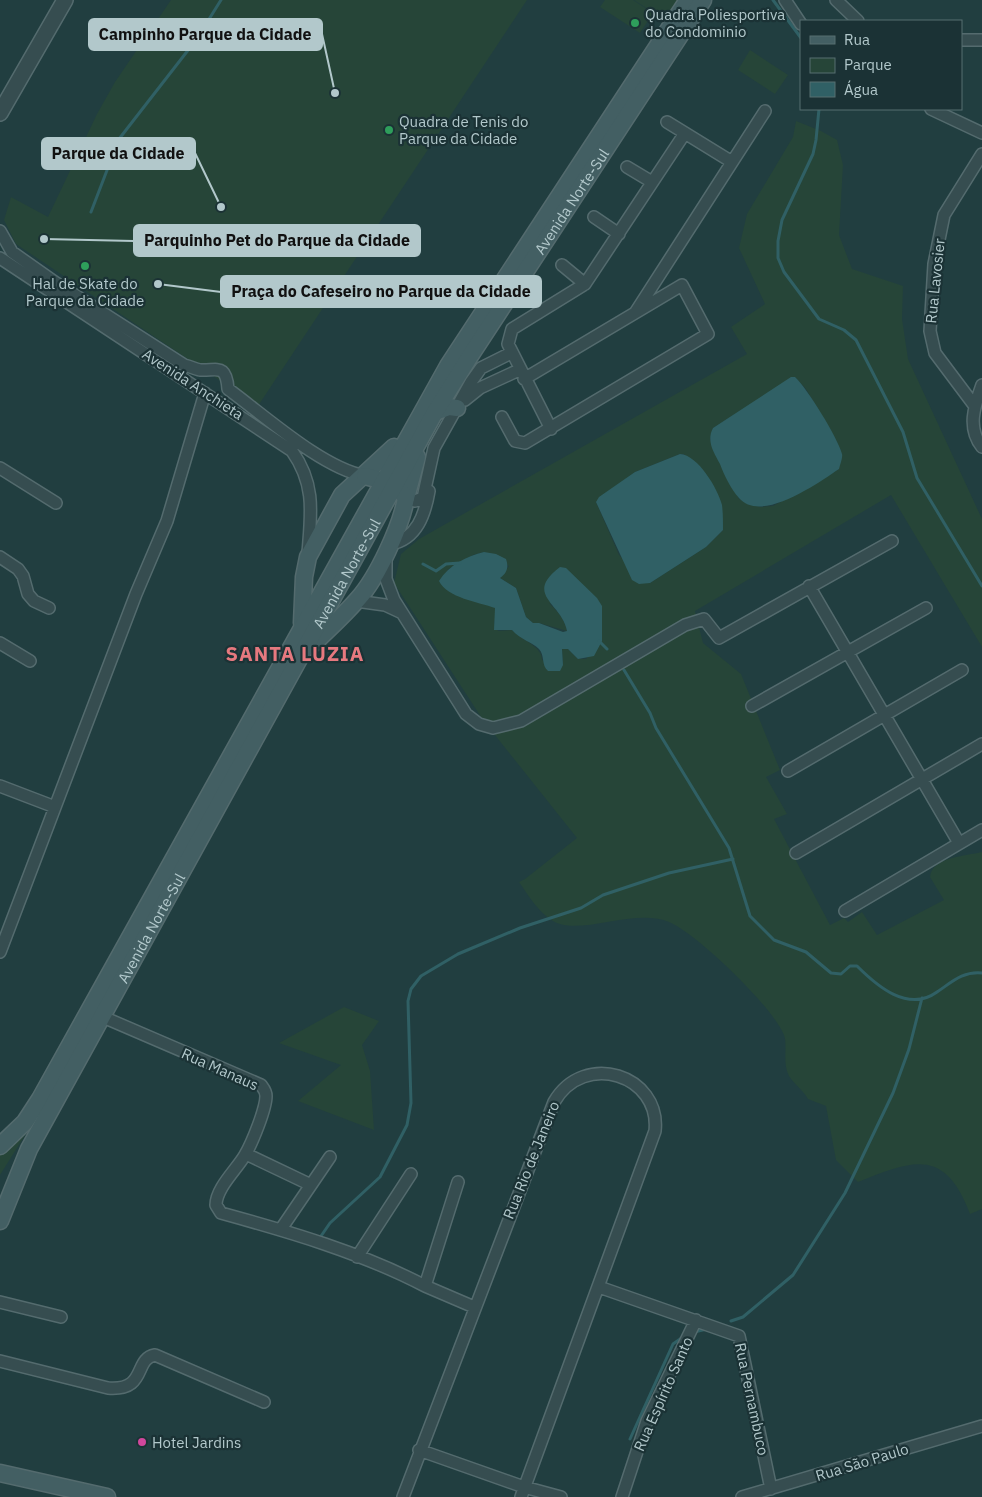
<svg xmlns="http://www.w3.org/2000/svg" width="982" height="1497" font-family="'IBM Plex Sans',sans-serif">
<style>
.green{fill:#264538;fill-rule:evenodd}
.water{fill:#306065}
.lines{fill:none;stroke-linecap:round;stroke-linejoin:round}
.stream{stroke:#306065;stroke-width:3}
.minor-casing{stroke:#546b6e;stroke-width:14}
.tertiary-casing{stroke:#546b6e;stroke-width:18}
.secondary-casing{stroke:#546b6e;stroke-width:19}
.minor{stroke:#364d50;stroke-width:11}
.tertiary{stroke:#364d50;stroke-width:15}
.secondary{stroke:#435f63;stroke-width:16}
.leisure-dot{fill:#2e9e5b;stroke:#1b3235;stroke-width:2}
.hotel-dot{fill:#d1479c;stroke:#1b3235;stroke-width:2}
.labels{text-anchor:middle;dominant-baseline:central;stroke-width:4.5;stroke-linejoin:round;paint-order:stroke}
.poi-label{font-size:15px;fill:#b2c8cb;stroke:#1b3235;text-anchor:start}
.street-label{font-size:15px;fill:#b2c8cb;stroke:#1b3235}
.district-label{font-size:20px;font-weight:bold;letter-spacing:1px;fill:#e6797f;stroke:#1b3235}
.leader{fill:none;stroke:#b2c8cb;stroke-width:2}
.callout-dot{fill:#b2c8cb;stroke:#1b3235;stroke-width:2}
.callout{fill:#b2c8cb;stroke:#b2c8cb;stroke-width:2}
.callout-label{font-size:16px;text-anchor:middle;font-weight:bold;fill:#111}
</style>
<rect width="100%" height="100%" fill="#213e40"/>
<path class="green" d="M171 0H527L258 406 16 244 4 220 11 197 48 217 97 114 115 82Z
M605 0H633L653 13 640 33 600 7Z
M634 0H678L665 20Z
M750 50 788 75 775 94 738 70Z
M796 121 821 131 837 140 843 165 839 235 852 269 903 286 902 319 908 359 982 519V647L891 495 695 611 703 643 741 674 780 770 766 777 787 814 774 819 830 925 844 918 848 922 862 912 877 935 944 900 930 877C932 857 966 856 982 852V1209L970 1214C945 1147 913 1160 858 1182L836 1160 826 1106 808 1099C803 1090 794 1084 789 1076 782 1063 788 1045 784 1035 773 1007 696 933 669 922 635 907 579 937 553 921 539 913 528 895 519 882L525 879 577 838 483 720 394 583 401 554 419 539 747 354 731 327 765 304 739 248 747 214 793 137ZM795 377 806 389 838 444 839 469 773 506 760 507 739 499 710 439 713 428ZM680 454H684L723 530 706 547 650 583 619 555 596 502 635 472ZM484 552 509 566 500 578 516 588 526 617 533 623H539L567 631C565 619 557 611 549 603L602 615V641L586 659H578L568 649H562L563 665 542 660C542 646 521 640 512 630L498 631 494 622 497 617 495 608 447 570 473 555Z
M344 1007 379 1021 362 1045 370 1071 374 1130 298 1101 341 1065 279 1043Z
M27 1132 0 1175V1152Z"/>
<path class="water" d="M791 377H795C807 388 838 438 842 454 843 458 840 464 839 469 818 483 761 524 739 498 731 489 724 475 720 464 714 453 706 441 713 428Z
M680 454C698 455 718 489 722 505 723 513 723 522 723 530L706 547 650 583 639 584 632 580 596 502 599 497 635 472Z
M484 552 496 554 506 559C509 567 507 573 500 578L516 588 526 617 533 623H539L563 632 567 631C562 603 523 595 560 567L566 568 597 598 602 606V641L594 656 578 659 568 649H562L563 665 560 671H548C541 665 545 655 539 649 532 642 521 640 512 630H494L495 608C479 602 447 598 439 581 449 565 467 556 484 552Z"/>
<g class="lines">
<path class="stream" d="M773 0 801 38
M819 109 816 140 813 154 782 220 778 241V258L784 272 819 319 844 330 856 340 903 432 917 478 982 586
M91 212 119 139 196 40 221 0
M423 564 436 571 446 564 460 563
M599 641 607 649
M624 670 650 713 656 728 729 848 750 916 774 940 806 952 831 973 841 974 850 966H857C877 986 908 1013 937 992 952 982 963 971 982 973
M319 1239 330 1223 380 1177 407 1125 411 1103 408 1001 411 989 421 976 458 954 520 928 581 908 603 895 669 873 733 859
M731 1321 743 1317 793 1275 845 1193 893 1093 909 1049 922 998
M694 1332 707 1329
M630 1439 673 1344 683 1337"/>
<defs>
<path id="minor" d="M785 0 801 24
M836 0 858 21
M961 40H982
M931 109 982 133
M667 122 732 162
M627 167 652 182
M594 217 619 234
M0 231 12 252 56 283 184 365C189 366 195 369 200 370 217 371 226 363 228 389 265 416 322 468 365 476
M0 258 292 451C316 485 311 514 308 553
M562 265 585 284
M635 313 765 111
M982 385C974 407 967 428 982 447
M465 400 480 388 519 370
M974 405 935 353 930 331 934 264 944 215 982 154
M502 417 515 441 525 443 708 334 682 285 524 379
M551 429 508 344 512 329 585 284 685 133
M0 468 56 503
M406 498 415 501 423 498 434 448 471 382 481 368 511 353
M391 544C417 539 425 514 429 491
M0 557 18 569 23 576 28 594 34 601 49 608
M386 559V579L394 600 466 714 479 724 493 728 521 721 685 625 704 619 719 638 892 541
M809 586 959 843
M356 601 385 605 400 612
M0 643 30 661
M752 706 926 608
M788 771 962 670
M0 786 55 807
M796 853 982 744
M845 911 982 830
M0 952 136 594 167 521 205 393
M103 1017 261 1085C264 1089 266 1091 266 1096 266 1109 252 1143 245 1155 237 1169 216 1188 216 1205L221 1213C290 1232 362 1253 425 1286L458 1182
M246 1154 311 1185
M281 1229 330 1157
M357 1257 411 1174
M425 1286 474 1307
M599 1287 739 1336 771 1489
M0 1302 61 1317
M0 1361 108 1388C148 1391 133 1359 155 1355L264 1402
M419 1450 524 1487 561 1497
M403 1497 554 1102C584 1050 661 1075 655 1131L521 1497
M622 1497 647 1421 696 1320
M742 1497 982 1426"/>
<path id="tertiary" d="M0 113 65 0"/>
<g id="secondary">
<path d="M435 412 449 407 457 408"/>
<path d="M406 498 417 457"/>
<path d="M302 623 304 577 308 557 342 495 394 447"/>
<path d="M314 643C329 629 344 615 358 599 377 578 401 527 406 498 397 484 380 480 365 476"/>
<path d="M0 1146 25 1122 40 1099 448 366 688 0"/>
<path id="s1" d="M0 1221 29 1149 435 412 470 356 703 0"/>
<path d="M0 1473 107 1497"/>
</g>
</defs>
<use href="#minor" class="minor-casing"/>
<use href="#tertiary" class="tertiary-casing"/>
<use href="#secondary" class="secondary-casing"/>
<use href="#minor" class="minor"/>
<use href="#tertiary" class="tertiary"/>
<use href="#secondary" class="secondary"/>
</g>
<g class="leisure-dot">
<circle cx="635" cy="23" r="5"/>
<circle cx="389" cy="130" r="5"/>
<circle cx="85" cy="266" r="5"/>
</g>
<circle class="hotel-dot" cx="142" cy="1442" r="5"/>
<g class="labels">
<g class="poi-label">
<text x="645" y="14">Quadra Poliesportiva<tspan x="645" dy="17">do Condominio</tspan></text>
<text x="399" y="121">Quadra de Tenis do<tspan x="399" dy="17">Parque da Cidade</tspan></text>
<text x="85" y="283" text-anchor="middle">Hal de Skate do<tspan x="85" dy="17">Parque da Cidade</tspan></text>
<text x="152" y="1442">Hotel Jardins</text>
</g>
<g class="street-label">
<text stroke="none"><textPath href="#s1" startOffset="1170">Avenida Norte-Sul</textPath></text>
<text transform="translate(935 281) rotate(-84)">Rua Lavosier</text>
<text transform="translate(193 384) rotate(33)">Avenida Anchieta</text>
<text stroke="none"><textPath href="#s1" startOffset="735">Avenida Norte-Sul</textPath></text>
<text stroke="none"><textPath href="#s1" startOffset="330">Avenida Norte-Sul</textPath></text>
<text transform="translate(220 1069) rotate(24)">Rua Manaus</text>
<text transform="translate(531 1160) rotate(-68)">Rua Rio de Janeiro</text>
<text transform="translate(663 1394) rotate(-66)">Rua Espírito Santo</text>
<text transform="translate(752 1399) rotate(78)">Rua Pernambuco</text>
<text transform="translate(862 1462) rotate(-17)">Rua São Paulo</text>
</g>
<g class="district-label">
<text x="295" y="653">SANTA LUZIA</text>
</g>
</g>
<path class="leader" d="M335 93L322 34M221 207L195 153M44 239L134 241M158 284L221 292"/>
<g class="callout-dot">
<circle cx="335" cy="93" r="5"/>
<circle cx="221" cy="207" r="5"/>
<circle cx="44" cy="239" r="5"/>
<circle cx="158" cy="284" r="5"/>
</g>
<g class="callout">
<rect x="89" y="19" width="233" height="31" rx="5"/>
<rect x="42" y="138" width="153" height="31" rx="5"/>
<rect x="134" y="225" width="286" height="31" rx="5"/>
<rect x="221" y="276" width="320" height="31" rx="5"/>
</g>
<g class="callout-label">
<text x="205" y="40">Campinho Parque da Cidade</text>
<text x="118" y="159">Parque da Cidade</text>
<text x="277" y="246">Parquinho Pet do Parque da Cidade</text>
<text x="381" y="297">Praça do Cafeseiro no Parque da Cidade</text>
</g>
<rect x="800" y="20" width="162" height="90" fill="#1b3235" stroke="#576e71"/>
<rect x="810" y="36" width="25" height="8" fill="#435f63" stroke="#576e71"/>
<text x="844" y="45" font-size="15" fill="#b2c8cb">Rua</text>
<rect x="810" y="58" width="25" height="15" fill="#264538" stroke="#576e71"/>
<text x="844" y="70" font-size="15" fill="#b2c8cb">Parque</text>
<rect x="810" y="82" width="25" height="15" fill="#306065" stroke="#576e71"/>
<text x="844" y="95" font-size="15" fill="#b2c8cb">Água</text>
</svg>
